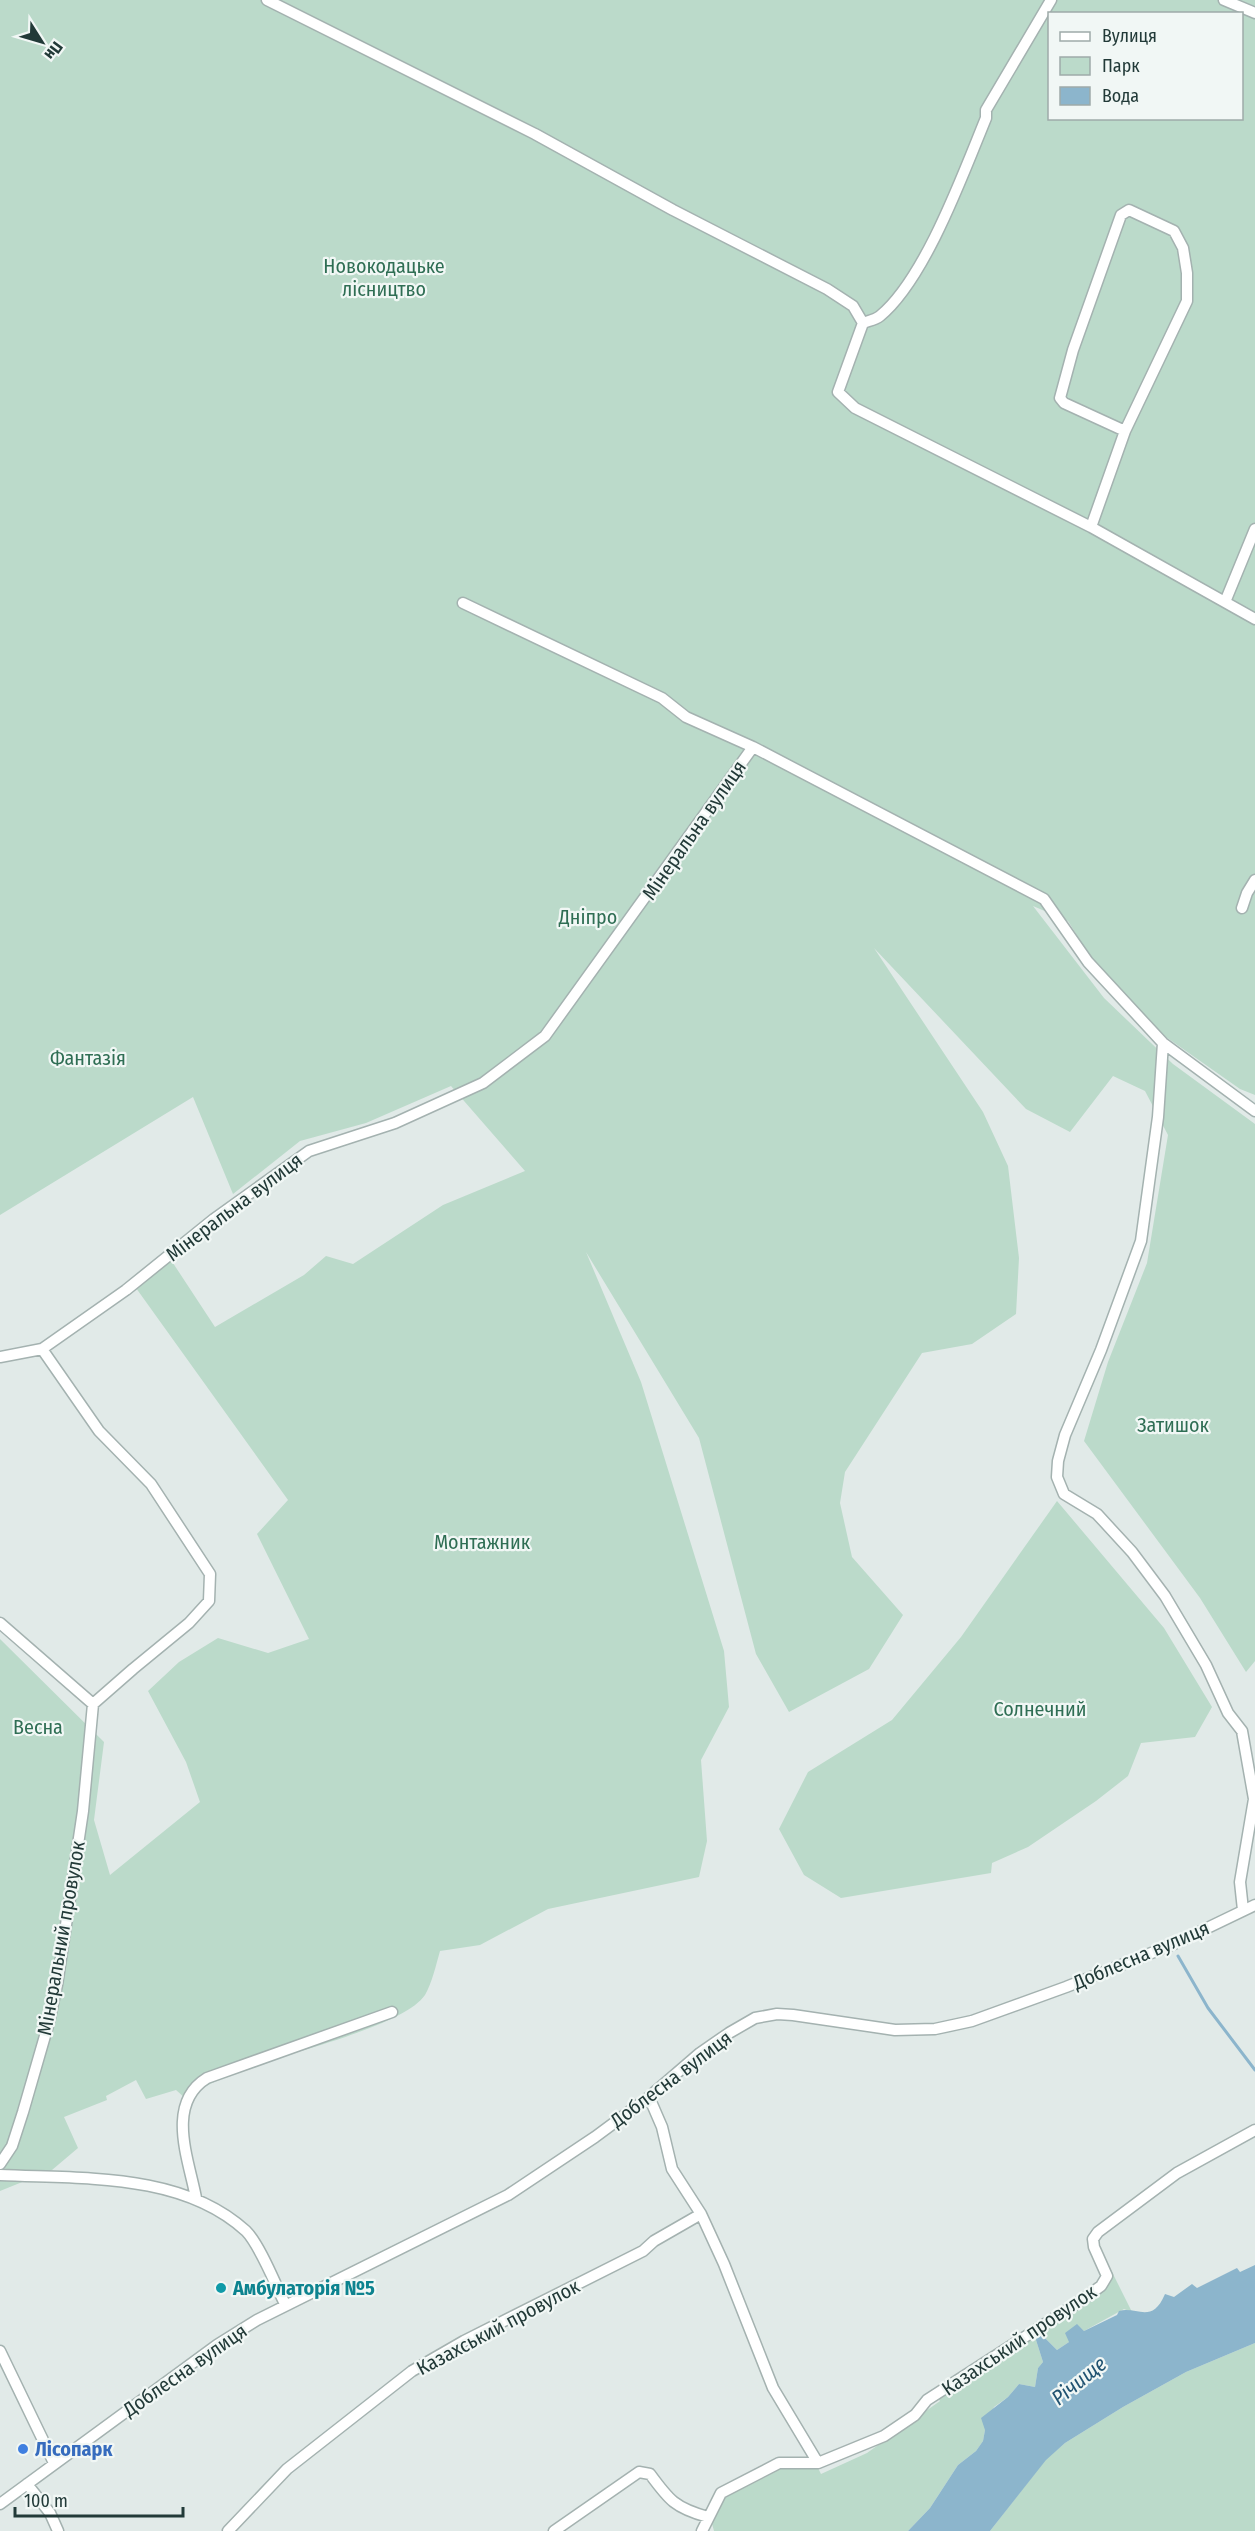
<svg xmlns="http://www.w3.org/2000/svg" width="1255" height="2531" font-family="'Fira Sans Condensed',sans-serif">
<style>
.green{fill:#bbdaca;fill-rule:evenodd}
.water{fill:#8cb5cc}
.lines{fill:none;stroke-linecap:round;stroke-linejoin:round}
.stream{stroke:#8cb5cc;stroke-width:3}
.minor-casing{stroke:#a4b2b0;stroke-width:13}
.minor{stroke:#fff;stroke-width:10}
.culture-dot{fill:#0f9aa8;stroke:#f1f7f5;stroke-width:2}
.shop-dot{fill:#3f7fe0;stroke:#f1f7f5;stroke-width:2}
.labels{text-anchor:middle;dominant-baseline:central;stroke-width:4.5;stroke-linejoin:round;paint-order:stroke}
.park-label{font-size:20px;fill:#2f6e54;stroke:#f1f7f5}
.street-label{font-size:20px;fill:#223a38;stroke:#f1f7f5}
.culture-label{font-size:20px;font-weight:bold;fill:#0d838f;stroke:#f1f7f5;text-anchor:start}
.shop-label{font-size:20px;font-weight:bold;fill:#366cbe;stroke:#f1f7f5;text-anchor:start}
.water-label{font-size:21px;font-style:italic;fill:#215371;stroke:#f1f7f5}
</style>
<rect width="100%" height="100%" fill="#e1eae8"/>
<path class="green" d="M0 0H1255V1095L1240 1089 1166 1037 1095 964 1068 921 1033 906 1104 998 1173 1064 1255 1124V1661L1246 1672 1200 1598 1084 1441 1108 1362 1147 1263 1168 1135 1145 1091 1113 1076 1070 1132 1026 1109 874 948 983 1112 1008 1166 1019 1258 1016 1314 972 1344 922 1353 845 1472 840 1503 852 1557 903 1615 869 1669 789 1712 756 1654 699 1438 586 1252 641 1382 724 1651 729 1707 701 1760 707 1841 699 1877 548 1909 480 1945 440 1951C436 1965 432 1983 425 1995 405 2025 293 2052 256 2065 231 2074 207 2084 185 2098L176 2090 146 2099 136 2080 106 2096 107 2100 64 2117 78 2148 52 2170 0 2191V1639L104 1742 94 1820 110 1875 200 1802 186 1762 148 1691 179 1662 218 1638 268 1653 309 1639 257 1534 288 1500 136 1288 171 1260 215 1327 304 1275 326 1256 353 1264 443 1205 525 1171 451 1086 366 1123 300 1141 233 1194 193 1097 0 1215ZM1050 14H1242V118H1050Z
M1057 1501 1164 1628 1212 1707 1195 1737 1141 1743 1128 1776 1096 1801 1028 1847 992 1863 991 1873 841 1898 804 1875 779 1829 808 1772 892 1720 961 1637Z
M1111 2270 1132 2312 1124 2309 1084 2331 1077 2325 1069 2342 1057 2350 1043 2336 1036 2340 1043 2362 1038 2368 1035 2387 1019 2384 1008 2397 994 2407 985 2430 983 2441 976 2451 958 2465 930 2508 908 2531H714L711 2520 724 2496 778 2468 817 2466 821 2474 867 2453 940 2401 932 2391 1098 2284 1103 2272Z
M1255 2343V2531H990L1046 2459 1065 2443 1123 2407 1186 2372Z"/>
<path class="water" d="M1255 2265V2343L1186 2372 1123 2407 1065 2443 1046 2460 990 2531H908L930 2508 958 2465 976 2451 983 2441 985 2430 981 2418 1008 2397 1019 2384 1035 2387 1038 2368 1043 2362 1036 2340 1038 2336H1043L1057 2350 1069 2342 1065 2333 1077 2324 1084 2331 1117 2315 1119 2311C1137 2306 1152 2325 1165 2294L1174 2297 1192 2284 1197 2288 1237 2268 1240 2272Z"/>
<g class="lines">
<path class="stream" d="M1178 1956 1208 2008 1255 2070"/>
<defs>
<path id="minor" d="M267 0 535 134 673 210 827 289 853 306 863 323 838 392 855 408 1091 527 1255 619
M1224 0 1255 13
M863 323C868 321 875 320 880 316 925 279 963 174 986 118V110L1051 0
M1091 527 1125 431 1187 301V273L1183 248 1174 231 1129 210 1121 215 1073 350 1060 398 1064 403 1125 431
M1225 602 1255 529
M463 603 662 698 686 717 753 747 1044 899 1088 962 1163 1043 1255 1111
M1242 908 1247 893 1255 880
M1163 1043 1158 1117 1141 1241 1101 1350 1065 1435 1058 1461 1057 1477 1064 1494 1097 1514 1132 1552 1165 1596 1206 1665 1228 1713 1242 1731 1254 1799 1240 1882 1243 1910
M0 1357 42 1349 126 1290 214 1219 309 1151 395 1123 483 1083 545 1036 753 747
M0 1623 93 1704
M649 2097 662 2127 672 2169 701 2214 724 2264 773 2388 818 2463
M0 2164 12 2146 23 2112 49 2022 57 1985 83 1811 93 1704 133 1669 189 1623 209 1601 210 1574 151 1484 99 1431 42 1349
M0 2175C81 2179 182 2172 246 2231 260 2245 276 2286 285 2304
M196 2198C189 2160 165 2104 207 2078L392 2012
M0 2351 54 2463
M27 2484 50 2513 58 2531
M0 2504 217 2345 257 2320 508 2195 595 2137 649 2097 700 2053 729 2033 755 2018 777 2014 793 2015 895 2030 935 2029 972 2021 1066 1987 1174 1944 1255 1905
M228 2531 287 2469 412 2371 464 2341 643 2251 654 2241 701 2214
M554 2531 639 2472 650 2474C669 2500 675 2508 708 2517
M702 2531 721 2493 779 2463H818L884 2436 915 2415 927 2400 1079 2302 1101 2286 1107 2276 1094 2247 1093 2239 1098 2232 1177 2173 1255 2130"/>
</defs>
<use href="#minor" class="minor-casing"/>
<use href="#minor" class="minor"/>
</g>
<circle class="culture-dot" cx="221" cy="2288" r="6"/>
<circle class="shop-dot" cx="23" cy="2449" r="6"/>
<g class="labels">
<g class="park-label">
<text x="384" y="266">Новокодацьке<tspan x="384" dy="23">лісництво</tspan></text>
<text x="588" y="917">Дніпро</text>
<text x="88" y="1058">Фантазія</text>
<text x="1173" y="1425">Затишок</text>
<text x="482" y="1542">Монтажник</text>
<text x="1040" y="1709">Солнечний</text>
<text x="38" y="1727">Весна</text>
</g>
<g class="street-label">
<text transform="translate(694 830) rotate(-55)">Мінеральна вулиця</text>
<text transform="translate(234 1207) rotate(-37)">Мінеральна вулиця</text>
<text transform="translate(61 1938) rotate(-80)">Мінеральний провулок</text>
<text transform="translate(1141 1955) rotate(-23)">Доблесна вулиця</text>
<text transform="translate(671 2079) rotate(-37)">Доблесна вулиця</text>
<text transform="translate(498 2327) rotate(-28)">Казахський провулок</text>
<text transform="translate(1019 2340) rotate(-34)">Казахський провулок</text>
<text transform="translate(185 2370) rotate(-35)">Доблесна вулиця</text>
</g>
<g class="culture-label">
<text x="233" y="2288">Амбулаторія №5</text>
</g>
<g class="shop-label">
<text x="35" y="2449">Лісопарк</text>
</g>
<g class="water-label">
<text transform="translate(1079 2381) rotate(-39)">Річище</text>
</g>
</g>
<rect x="1048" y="12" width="195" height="108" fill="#f1f7f5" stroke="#9eaba9" stroke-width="1.5"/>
<rect x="1060" y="32" width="30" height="9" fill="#ffffff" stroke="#9eaba9" stroke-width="1.5"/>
<text x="1102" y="42" font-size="18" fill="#223a38">Вулиця</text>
<rect x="1060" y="57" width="30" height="18" fill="#bbdaca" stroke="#9eaba9" stroke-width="1.5"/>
<text x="1102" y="72" font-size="18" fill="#223a38">Парк</text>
<rect x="1060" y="87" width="30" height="18" fill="#8cb5cc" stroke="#9eaba9" stroke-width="1.5"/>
<text x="1102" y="102" font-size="18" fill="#223a38">Вода</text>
<g transform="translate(42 42) rotate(127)" stroke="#f1f7f5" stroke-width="4.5" paint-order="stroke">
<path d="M0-4.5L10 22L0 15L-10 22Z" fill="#223a38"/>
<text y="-9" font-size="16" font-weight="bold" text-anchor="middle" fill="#223a38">Пн</text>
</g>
<path d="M15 2507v9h168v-9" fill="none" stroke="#223a38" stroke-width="3"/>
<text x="24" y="2507" font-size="18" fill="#223a38" stroke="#f1f7f5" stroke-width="4.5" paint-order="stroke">100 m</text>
</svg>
